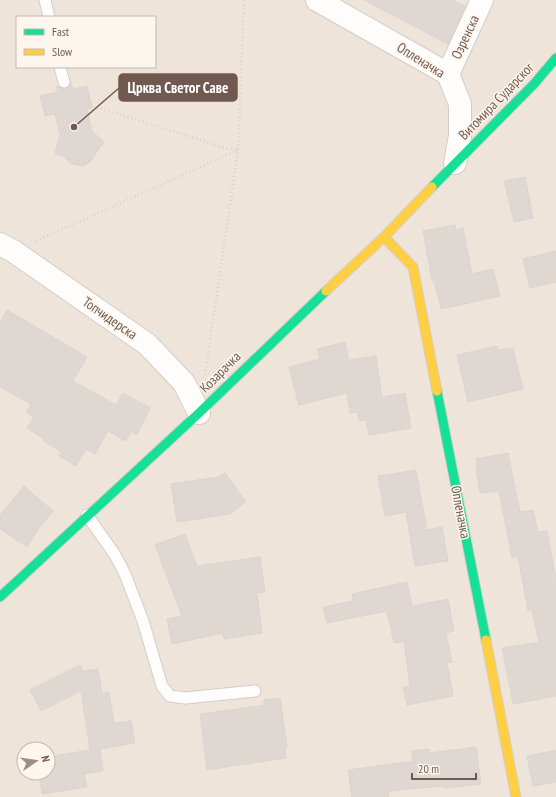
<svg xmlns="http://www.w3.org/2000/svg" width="556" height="797" font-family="'PT Sans Narrow',sans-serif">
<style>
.residential{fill:#eee4da;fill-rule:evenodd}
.building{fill:#dfd7d2;stroke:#ded4cf}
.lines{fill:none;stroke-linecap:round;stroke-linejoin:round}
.lane-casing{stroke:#d3cdc7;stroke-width:13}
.street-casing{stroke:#d3cdc7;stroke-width:24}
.fast-casing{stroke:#d5cec8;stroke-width:11}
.slow-casing{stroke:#d5cec8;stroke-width:11}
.path{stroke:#d7d0cc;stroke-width:2.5;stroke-dasharray:1 3;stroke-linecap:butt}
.lane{stroke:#fefdfc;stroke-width:11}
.street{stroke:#fefdfc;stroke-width:22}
.fast{stroke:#16e098;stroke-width:9}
.slow{stroke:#ffcf43;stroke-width:9}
.labels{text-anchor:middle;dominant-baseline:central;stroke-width:3;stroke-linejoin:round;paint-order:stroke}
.street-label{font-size:14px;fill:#72594f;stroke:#fdf6ee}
.leader{fill:none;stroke:#72594f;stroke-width:1.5}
.callout-dot{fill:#72594f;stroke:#fdf6ee;stroke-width:1.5}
.callout{fill:#72594f;stroke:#72594f;stroke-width:1.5}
.callout-label{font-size:15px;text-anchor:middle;font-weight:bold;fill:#fff}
</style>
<rect width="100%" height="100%" fill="#f6f1ec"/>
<path class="residential" d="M0 0H556V797H0ZM17 17H155V67H17ZM24 749H48V773H24Z"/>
<path class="building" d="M364 0H453L465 6 448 44Z
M71 82 73 89 87 86 92 107 87 109 92 131 104 142 90 162 83 166 71 164 64 157 55 153 60 135 55 114 45 116 40 96 58 92 56 86 66 89Z
M525 177 533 218 514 222 504 181Z
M455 225 456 230 463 228 472 274 493 269 500 296 441 309 434 281H432L423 231Z
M556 251V282L530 288 523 259Z
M7 310 87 357 73 381 116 405 123 393 150 408 137 435 131 431 126 441 108 431 95 454 86 449 76 466 59 456 62 452 43 441 44 439 27 428 34 417 26 412 31 404 0 387V322Z
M345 342 349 360 376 356 382 397 405 393 411 428 369 435 366 420 359 421 357 412 350 413 347 393 299 405 289 367 320 359 317 349Z
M497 346 498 350 513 348 523 389 468 402 457 355Z
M508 453 520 512 533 510 538 532 547 531 556 579V696L513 704 502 648 539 642 532 610 528 611 518 556 512 558 499 491 480 493 476 469H477L476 459Z
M416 470 427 530 442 527 448 561 415 566 406 512 385 516 378 476Z
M225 473 246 502 230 514 177 522 171 484 218 477Z
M24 486 53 511 39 528 27 547 0 529V515Z
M185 534 197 566 260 557 265 592 257 593 262 633 224 639 223 633 172 644 167 619 182 616 155 545Z
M407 582 412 606 448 599 454 631 446 633 452 662 447 663 453 696 407 705 403 687 410 686 404 641 394 643 387 611 327 623 323 607 353 601 352 594Z
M80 665 83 671 98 669 102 693 109 692 114 723 131 721 135 743 94 750 100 749 103 771 84 774 87 787 42 794 39 773H48V757L90 750 81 691 41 711 30 690Z
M280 698 287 746H285L286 758 207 770 200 714 252 707 264 705V700Z
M476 747 481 784 444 788V786L388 791 389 797H352L348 770 413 761 412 751 429 749 430 753Z
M556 750V782L533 786 527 756Z"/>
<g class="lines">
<defs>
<path id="lane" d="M45 0 49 17
M60 67 64 82
M87 515 115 555 125 574 143 621 162 686 170 696 185 698 255 691"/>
<path id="street" d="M317 0 448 74 460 104V136L455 163
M448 74 482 0
M0 244 13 251 147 344 184 383 199 413"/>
<path id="fast" d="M432 187 534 84 556 58
M437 391 486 640
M0 597 199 413 326 291"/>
<path id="slow" d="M384 237 413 267 437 391
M326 291 384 237 432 187
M486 640 516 797"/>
</defs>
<use href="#lane" class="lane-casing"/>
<use href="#street" class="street-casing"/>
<use href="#fast" class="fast-casing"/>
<use href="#slow" class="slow-casing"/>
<path class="path" d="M97 107 225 148 238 150
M36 241 238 150
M205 375 238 150 244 0"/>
<use href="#lane" class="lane"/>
<use href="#street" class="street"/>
<use href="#fast" class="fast"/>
<use href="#slow" class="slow"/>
</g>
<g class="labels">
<g class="street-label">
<text transform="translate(465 37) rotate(-65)">Озренска</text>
<text transform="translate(421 60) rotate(32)">Опленачка</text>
<text transform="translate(496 101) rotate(-46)">Витомира Сударског</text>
<text transform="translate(110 318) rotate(35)">Топчидерска</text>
<text transform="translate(220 372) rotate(-45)">Козарачка</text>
<text transform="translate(461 512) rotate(79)">Опленачка</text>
</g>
</g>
<path class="leader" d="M74 127L119 88"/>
<circle class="callout-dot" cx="74" cy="127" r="4"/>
<rect class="callout" x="119" y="74" width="118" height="27" rx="4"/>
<g class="callout-label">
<text x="178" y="93">Црква Светог Саве</text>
</g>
<rect x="16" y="16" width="140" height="52" fill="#fdf6ee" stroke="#c5b7ae"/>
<rect x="24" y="29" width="20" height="6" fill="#16e098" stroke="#c5b7ae"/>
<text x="52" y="36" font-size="12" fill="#72594f">Fast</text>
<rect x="24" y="49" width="20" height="6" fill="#ffcf43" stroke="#c5b7ae"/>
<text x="52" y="56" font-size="12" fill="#72594f">Slow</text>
<g transform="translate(36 761) rotate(77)"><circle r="19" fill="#fdf6ee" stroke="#c5b7ae"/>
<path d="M0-3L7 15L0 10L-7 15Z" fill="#a08e86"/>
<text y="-6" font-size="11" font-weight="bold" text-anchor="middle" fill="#72594f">N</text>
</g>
<path d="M412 773v6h64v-6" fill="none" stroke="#72594f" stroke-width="2"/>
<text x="418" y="773" font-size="12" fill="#72594f" stroke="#fdf6ee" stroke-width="3" paint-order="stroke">20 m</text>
</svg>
